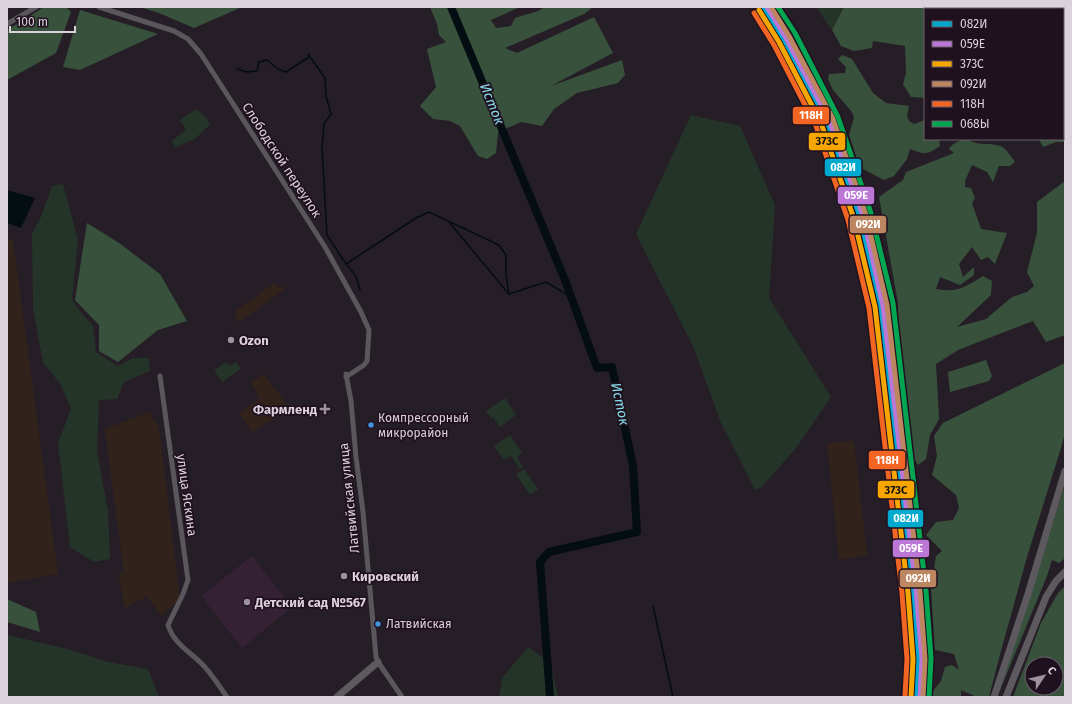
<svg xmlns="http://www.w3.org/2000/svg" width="1072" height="704" font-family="'Fira Sans',sans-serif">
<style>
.industrial{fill:#32221c}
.built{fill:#342133}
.green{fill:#253429}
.forest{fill:#38513d;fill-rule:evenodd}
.water{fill:#030d12}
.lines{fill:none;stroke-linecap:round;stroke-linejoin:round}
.stream{stroke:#030d12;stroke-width:1.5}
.river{stroke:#030d12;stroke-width:8}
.street{stroke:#59575c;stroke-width:5}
.secondary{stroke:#5c5a5f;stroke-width:7}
.rail-1-casing{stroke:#20111f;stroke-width:8}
.rail-2-casing{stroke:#20111f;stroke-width:8}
.rail-3-casing{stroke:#20111f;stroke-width:8}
.rail-4-casing{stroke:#20111f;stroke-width:8}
.rail-5-casing{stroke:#20111f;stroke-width:8}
.rail-6-casing{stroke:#20111f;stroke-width:8}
.rail-1{stroke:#00a9ce;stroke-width:5}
.rail-2{stroke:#ba77d6;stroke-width:5}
.rail-3{stroke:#f7a600;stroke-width:5}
.rail-4{stroke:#bb8660;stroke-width:5}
.rail-5{stroke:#f26522;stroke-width:5}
.rail-6{stroke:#00a651;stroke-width:5}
.poi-dot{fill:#9c929c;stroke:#20111f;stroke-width:1.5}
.bus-dot{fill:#4094de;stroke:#20111f;stroke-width:1.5}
.labels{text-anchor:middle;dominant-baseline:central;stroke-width:3.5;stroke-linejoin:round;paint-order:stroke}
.bus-label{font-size:12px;fill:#dbd1db;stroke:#20111f;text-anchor:start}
.street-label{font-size:13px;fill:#dbd1db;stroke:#20111f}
.poi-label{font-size:13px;font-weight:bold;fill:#dbd1db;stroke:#20111f;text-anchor:start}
.water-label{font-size:14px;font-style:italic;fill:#87d8e8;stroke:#20111f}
.line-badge{stroke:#20111f;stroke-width:1.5}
.badge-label{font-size:11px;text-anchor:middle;font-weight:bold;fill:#fff}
.pale-badge-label{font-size:11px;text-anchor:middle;font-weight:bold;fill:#111}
</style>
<rect width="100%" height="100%" fill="#261e26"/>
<path class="industrial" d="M7 238 13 240 58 574 7 583Z
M275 283 279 288 283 285 285 289 239 322 236 317V310Z
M264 374 290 409 252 432 239 413 260 399 251 382Z
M149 412 159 428 180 599 161 616 147 596 125 608 118 574H124L105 429Z
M854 441 867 555 839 560 827 443Z"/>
<path class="built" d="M252 556 292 607 242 648 201 596Z"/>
<path class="green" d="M816 7H844L832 30Z
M196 109 205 116 210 124 196 138 175 148 172 141 186 130 180 120Z
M691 115 740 126 775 205 769 298 831 397 796 448 761 488 755 490 721 423 693 346 636 234Z
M63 184 78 240 72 300 80 311 93 326 96 352 118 366 133 358H148L150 371 124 382 117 399 99 400 97 450 108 511 110 559 94 562 70 547 58 443 71 409 61 385 43 362 33 309 32 234 41 217 52 186Z
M236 362 241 369 222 382 214 370 225 363H228L230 366Z
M505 398 516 415 500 427 493 417 491 418 486 411Z
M510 435 522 453 517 457 523 467 520 469 511 456 504 460 494 446Z
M524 469 538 489 530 495 516 474Z
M7 635 68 649 108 662 148 669 159 697H7Z
M528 647 538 654 551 666 558 696 566 697H499L502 678Z"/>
<path class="forest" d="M44 7H66L71 12 56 53 7 80V30Z
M139 7H242L194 28 159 13Z
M430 7H520L491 20 496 28 511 26 515 18 538 11 545 7H590L591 9 584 14 505 48 517 53 594 17 613 53 551 86 622 60 625 75 618 83 577 93 554 109 542 126 521 122 498 132 496 153 487 159 478 156 460 126 450 121 433 119 420 106 436 87 427 49 446 42 439 35 437 24Z
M844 7H1065V142H1056L1043 147 1039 139H1063V9H925V98L911 97 903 84 906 73 905 46 873 41 872 48 854 51 841 46 832 30Z
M80 10 158 34 80 70 63 67Z
M842 55 852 59 873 93 882 100 886 103 909 106 907 116 909 121 914 124 925 120V139H939L940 146C927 155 925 155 910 149L907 159 894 176 884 180 863 169 857 159 849 135 854 118 852 112 833 90 828 79 829 74 845 73 846 67 838 59Z
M962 139H968C978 148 994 140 1005 149 1009 153 1012 158 1015 162L1010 166H999L993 182 987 172 972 165 965 181V187L971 188 975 198 972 203 981 229 1007 233 995 264 988 257 981 260 972 247 959 264 963 277 974 267V275L960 285 940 277 936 289C958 293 965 287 983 276L992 281 991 295 957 327 986 319 1012 297 1027 292 1034 286 1027 272 1037 233V202L1065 181V335L1046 342 1033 321 958 350 936 364 939 419 930 435 926 459 918 465 913 457 899 387 898 303 879 197 903 180 906 172 954 153 949 149 952 145Z
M87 223 119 243 160 274 187 321 158 330 118 362 99 351V325L75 300Z
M986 360 992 376 989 381 950 392 948 372Z
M1065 363V433L1060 451 1027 557 1001 651 989 697H977L961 690V696L959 697H932V692L941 681 945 667 952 665 959 670 954 654 935 650 931 589 936 556 942 551 926 535 936 522 953 520 959 508 956 495 932 475 937 456 934 436 943 423Z
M1065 485V558L1059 563 1052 560 1047 576 998 695Z
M1065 586V697H1013L1041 623 1058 593ZM1032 664H1056V688H1032Z
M7 599 36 612 40 632 7 622Z"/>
<path class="water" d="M7 190 35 198 21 228 7 223Z"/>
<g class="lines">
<path class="stream" d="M308 54 325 78 326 96 331 114 324 124 322 148 327 235 346 264 356 276 360 290
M237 69 247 72 257 71 259 62 267 60 278 69 286 72 309 57
M449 222 508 293
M346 264 416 218 429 212 499 245 506 255V275L509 294 546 282 571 297
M653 606 673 697"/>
<path class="river" d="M451 7 565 280 597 368 612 367 633 466 637 532 549 552 540 562 550 697"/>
<path class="street" d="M99 7 174 31 188 39 201 54 325 247 361 312 369 330 367 361 364 365 346 377
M7 24 36 7
M346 374 351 401 356 457 363 512 376 657 378 662 402 697
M160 376 188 580 183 594 168 625C174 644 189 651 202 664 212 674 219 686 227 697"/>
<path class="secondary" d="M337 697 378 662
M994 697 1028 594 1065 471
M1006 697 1046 597 1056 581 1065 572"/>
<defs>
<path id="rail-1" d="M764 7 784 39 827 121 860 217 881 306 914 592 919 659 917 697"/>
<path id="rail-2" d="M767 7 786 38 829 120 863 216 883 306 916 590 922 659 920 697"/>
<path id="rail-3" d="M759 10 779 42 821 123 854 219 875 307 908 593 913 659 911 697"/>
<path id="rail-4" d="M771 7 789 36 833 119 866 215 887 305 920 592 925 659 923 697"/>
<path id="rail-5" d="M754 13 774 45 816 126 848 220 869 308 902 593 907 659 905 696"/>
<path id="rail-6" d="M778 7 795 33 838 117 871 213 893 303 926 591 931 658 929 697"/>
</defs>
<use href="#rail-1" class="rail-1-casing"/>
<use href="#rail-2" class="rail-2-casing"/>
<use href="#rail-3" class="rail-3-casing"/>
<use href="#rail-4" class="rail-4-casing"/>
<use href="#rail-5" class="rail-5-casing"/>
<use href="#rail-6" class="rail-6-casing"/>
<use href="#rail-1" class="rail-1"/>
<use href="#rail-2" class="rail-2"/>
<use href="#rail-3" class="rail-3"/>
<use href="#rail-4" class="rail-4"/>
<use href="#rail-5" class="rail-5"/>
<use href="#rail-6" class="rail-6"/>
</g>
<g class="poi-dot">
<circle cx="231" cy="340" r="4"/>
<path d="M323 403h4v4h4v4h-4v4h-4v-4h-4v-4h4z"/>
<circle cx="344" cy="576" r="4"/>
<circle cx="247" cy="602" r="4"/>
</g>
<g class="bus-dot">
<circle cx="371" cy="425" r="3.5"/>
<circle cx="378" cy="624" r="3.5"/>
</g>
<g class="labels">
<g class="bus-label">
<text x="378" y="418">Компрессорный<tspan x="378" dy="15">микрорайон</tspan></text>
<text x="386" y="624">Латвийская</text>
</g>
<g class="street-label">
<text transform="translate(282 160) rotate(57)">Слободской переулок</text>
<text transform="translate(187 495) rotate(82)">улица Яскина</text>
<text transform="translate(349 498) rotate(-96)">Латвийская улица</text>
</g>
<g class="poi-label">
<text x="239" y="340">Ozon</text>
<text x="317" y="409" text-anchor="end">Фармленд</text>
<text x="352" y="576">Кировский</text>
<text x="255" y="602">Детский сад №567</text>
</g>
<g class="water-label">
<text transform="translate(492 104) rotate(68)">Исток</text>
<text transform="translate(620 404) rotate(78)">Исток</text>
</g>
</g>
<g class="line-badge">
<rect x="792" y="106" width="38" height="19" rx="4" fill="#f26522"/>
<rect x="808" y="132" width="38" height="19" rx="4" fill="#f7a600"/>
<rect x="824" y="158" width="38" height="19" rx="4" fill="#00a9ce"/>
<rect x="837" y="186" width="38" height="19" rx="4" fill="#ba77d6"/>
<rect x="849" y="215" width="38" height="19" rx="4" fill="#bb8660"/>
<rect x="868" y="450" width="38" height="20" rx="4" fill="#f26522"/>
<rect x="877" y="480" width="38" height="19" rx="4" fill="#f7a600"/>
<rect x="887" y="509" width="37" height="19" rx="4" fill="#00a9ce"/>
<rect x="892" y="539" width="38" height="19" rx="4" fill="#ba77d6"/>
<rect x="899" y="569" width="38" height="19" rx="4" fill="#bb8660"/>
</g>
<g class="badge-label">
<text x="811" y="119">118Н</text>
<text x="843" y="171">082И</text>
<text x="856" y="199">059Е</text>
<text x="868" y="228">092И</text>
<text x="887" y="464">118Н</text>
<text x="906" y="522">082И</text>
<text x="911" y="552">059Е</text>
<text x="918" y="582">092И</text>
</g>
<g class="pale-badge-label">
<text x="827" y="145">373C</text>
<text x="896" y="494">373C</text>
</g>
<rect width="1072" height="704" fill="none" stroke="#dbd1db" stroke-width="16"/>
<rect x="924" y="8" width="140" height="132" fill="#20111f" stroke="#6b5e6a"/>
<rect x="932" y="21" width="20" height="6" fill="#00a9ce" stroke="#6b5e6a"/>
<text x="960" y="28" font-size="12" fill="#dbd1db">082И</text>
<rect x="932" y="41" width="20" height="6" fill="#ba77d6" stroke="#6b5e6a"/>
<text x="960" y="48" font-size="12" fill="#dbd1db">059Е</text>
<rect x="932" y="61" width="20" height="6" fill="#f7a600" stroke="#6b5e6a"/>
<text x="960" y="68" font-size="12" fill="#dbd1db">373C</text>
<rect x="932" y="81" width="20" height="6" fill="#bb8660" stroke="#6b5e6a"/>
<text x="960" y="88" font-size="12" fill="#dbd1db">092И</text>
<rect x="932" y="101" width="20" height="6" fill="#f26522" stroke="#6b5e6a"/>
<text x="960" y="108" font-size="12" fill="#dbd1db">118Н</text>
<rect x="932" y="121" width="20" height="6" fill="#00a651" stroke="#6b5e6a"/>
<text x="960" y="128" font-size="12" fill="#dbd1db">068Ы</text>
<g transform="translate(1044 676) rotate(55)"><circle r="19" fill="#20111f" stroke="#6b5e6a"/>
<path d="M0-3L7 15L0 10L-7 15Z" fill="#9c929c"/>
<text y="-6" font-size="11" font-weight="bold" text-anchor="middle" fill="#dbd1db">С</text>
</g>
<path d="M10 26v6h65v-6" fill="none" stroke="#dbd1db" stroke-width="2"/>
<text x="16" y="26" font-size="12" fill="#dbd1db" stroke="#20111f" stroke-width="3" paint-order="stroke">100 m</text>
</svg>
